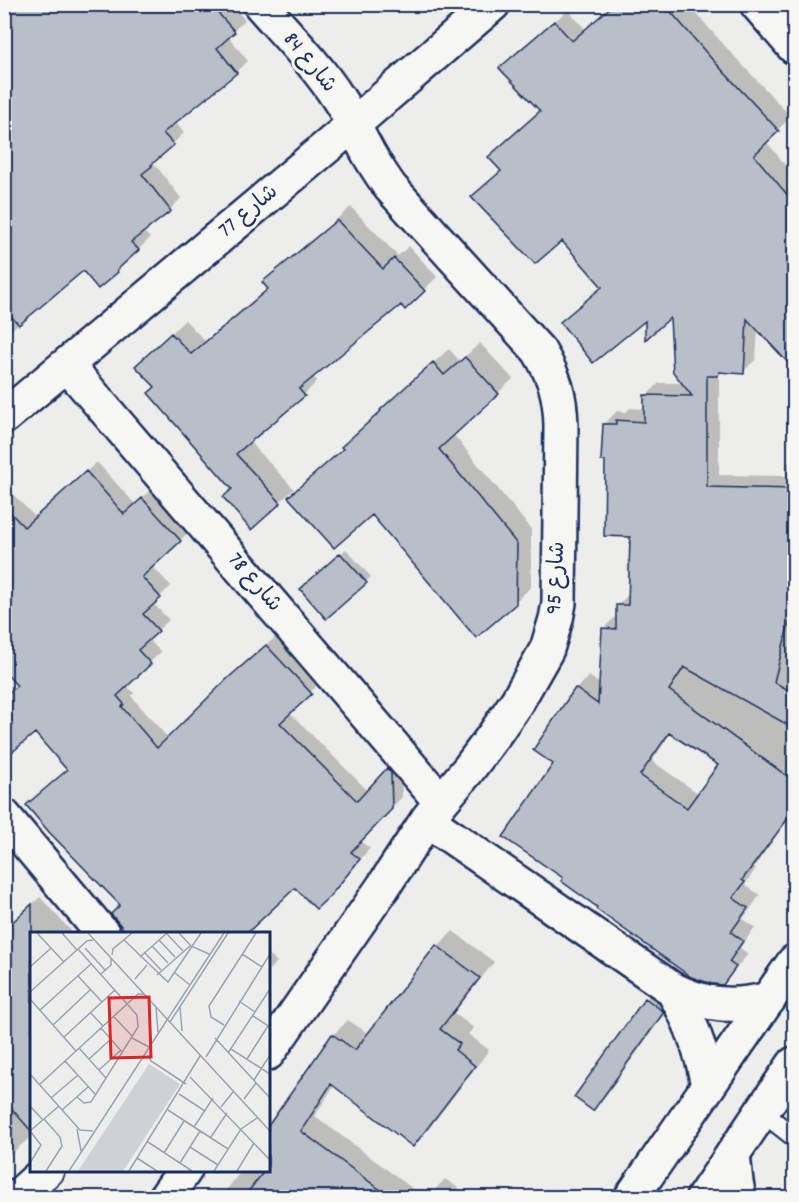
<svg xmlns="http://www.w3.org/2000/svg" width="799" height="1202" font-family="Dekko,'Playpen Sans Arabic',sans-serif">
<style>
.shadow{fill:#0003;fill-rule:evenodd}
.building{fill:#b9bfc8;stroke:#1b2f5e;stroke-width:1.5;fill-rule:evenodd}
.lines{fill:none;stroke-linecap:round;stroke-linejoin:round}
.lane-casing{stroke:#1b2f5e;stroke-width:22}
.street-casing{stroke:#1b2f5e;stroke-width:38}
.secondary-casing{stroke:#1b2f5e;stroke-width:38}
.lane{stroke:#f6f6f2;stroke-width:18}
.street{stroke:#f6f6f2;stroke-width:33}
.secondary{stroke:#f6f6f2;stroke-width:33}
.labels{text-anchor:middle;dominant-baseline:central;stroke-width:6;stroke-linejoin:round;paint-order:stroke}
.street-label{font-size:22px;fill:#1b2f5e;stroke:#f6f6f2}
.inset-road{fill:none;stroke:#99a2b3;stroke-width:1.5}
.view{fill:#d62828;fill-opacity:0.15;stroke:#d62828;stroke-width:3}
.inset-edge{fill:none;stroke:#1b2f5e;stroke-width:3}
</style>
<rect width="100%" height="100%" fill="#edeeec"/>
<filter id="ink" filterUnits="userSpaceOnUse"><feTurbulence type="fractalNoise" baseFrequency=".0167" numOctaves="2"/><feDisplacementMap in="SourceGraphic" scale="12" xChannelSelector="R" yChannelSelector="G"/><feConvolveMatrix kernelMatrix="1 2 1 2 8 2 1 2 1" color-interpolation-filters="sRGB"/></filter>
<g filter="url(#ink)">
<path class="shadow" d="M4 4H231L245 20 228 36 248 61 236 72 175 122 184 133 153 162 181 198 170 210 143 231 150 238 117 271 83 269 4 336Z
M615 4H688L723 44 791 117 766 141 794 176V368L758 329 756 359 743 372 721 371 719 373V475L786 476V465L794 457V811L754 867 756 868 745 885 760 895 743 919 755 927 740 948 748 954 735 970 722 984 599 907 565 877 555 764 576 689 589 676 600 684 603 629 616 616 618 605 630 593 631 536 607 459 604 424 617 411 626 412 630 408 646 409V396L659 383H684L671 315 562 322 574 310 603 286 502 170 541 111 514 55 568 10 586 30ZM671 733 720 765 699 794 652 761Z
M351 207 398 256 409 246 437 277 405 308 401 303 313 376 317 381 304 395 249 441 294 489 251 528 233 489 156 386 151 353 185 320 205 341 269 288 264 282 278 269Z
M480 343 513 379 453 434 531 529V587L515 602 372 513 291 497 344 448 397 395 449 349 460 361Z
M97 462 135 504 153 488 191 530 152 566 171 586 153 603 169 620 148 639 161 652 126 685 134 693 131 696 168 738 240 668 278 635 321 682 289 712 368 791 399 759 401 762 402 797 360 841 370 848 340 884 316 907 295 885 247 931 249 934H129L120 924 122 905 68 769 5 697 18 685 4 669V485L35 517Z
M346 549 371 577 326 617 307 584Z
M40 897 74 934H32V1136L4 1160V931Z
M453 931 494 962 454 1013 474 1028 468 1034 489 1050 428 1130 413 1145 335 1084 315 1116 420 1194 421 1192 428 1197 445 1179 474 1198H220L242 1170H268L333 1035 348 1020 369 1034 438 946Z
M268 953 277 962 268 971Z
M657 988 674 1001 604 1098 593 1109 576 1096 646 999Z"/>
<path class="building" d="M4 4H210L235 32 217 48 237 73 163 133 174 145 151 165 152 166 142 174 171 211 131 242 139 250 117 270 118 272 98 289 83 271 19 325 4 308Z
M614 4H664L710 57 779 131 754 155 795 204V370L747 319 744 374 719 372 718 376H707V487L795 489V623H789L774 682 795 694V729L684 667 669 690 795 782V809L742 880 745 882 733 898 748 908 731 932 743 941 729 962 736 967 723 985 712 984 691 977 596 909 597 907 561 881 563 878 503 837 553 764 533 750 575 688 598 704 602 628 616 629V605H628L630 537 604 536 605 461H601L603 424H616V420L644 422V395L692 396 673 372 670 318 645 340V321L593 363 560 322 602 287 562 241 535 264 471 197 501 171 488 157 540 111 499 68 554 21 572 41ZM669 733 718 765 687 808 640 775Z
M337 220 383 269 394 258 425 291 405 310 401 305 299 389 305 396 236 454 281 503 251 530 223 497 232 489 148 393 155 387 135 366 171 333 191 354 268 289 262 282Z
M465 357 499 394 439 449 517 544 516 604 476 638 372 515 334 548 288 497 343 449 341 447 381 411 380 410 433 362 444 375Z
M86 471 124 514 142 498 181 541 142 577 161 598 143 614 159 631 138 650 151 664 117 696 124 704 122 707 157 748 228 678 266 645 312 694 280 723 357 801 387 768 391 773 392 809 351 852 360 859 330 896 316 909 295 888 247 933H127L111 914 120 905 49 832 26 805 67 770 35 733 4 759V696L17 686 4 671V506L24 527Z
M340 553 367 583 326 619 300 589Z
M32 904V1132L4 1100V930Z
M436 945 480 978 440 1029 460 1044 455 1050 475 1066 413 1147 331 1084 301 1131 390 1197H244L265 1170H268V1126L332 1034 355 1050Z
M645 998 664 1012 593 1111 574 1097Z"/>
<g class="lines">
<defs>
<path id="lane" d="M762 1112 794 1137"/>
<path id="street" d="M260 4C287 35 316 64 338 98 349 114 356 131 365 147 372 161 381 174 390 187L539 351C555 378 560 394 561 425L559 603 556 619 547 649 518 700 494 735 468 770 441 802 427 820 383 887 268 1053
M67 365 441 802
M4 417 354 124 493 4
M4 816 103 934
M427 820 672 989C706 1006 733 1008 769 999
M672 989C691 1020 702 1051 708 1086
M733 1154 736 1182 739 1198
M16 1198 47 1170
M165 1198 185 1170"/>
<path id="secondary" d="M757 4 794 47
M631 1198 794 962
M703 1198 794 1064"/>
</defs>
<use href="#lane" class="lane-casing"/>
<use href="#street" class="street-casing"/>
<use href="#secondary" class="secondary-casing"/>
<use href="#lane" class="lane"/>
<use href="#street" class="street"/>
<use href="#secondary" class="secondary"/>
</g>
</g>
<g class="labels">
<g class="street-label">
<text transform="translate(309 63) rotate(51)">شارع 84</text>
<text transform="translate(249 212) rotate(-40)">شارع 77</text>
<text transform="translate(557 578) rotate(-87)">شارع 95</text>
<text transform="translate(254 583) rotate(49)">شارع 78</text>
</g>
</g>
<g transform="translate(30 932)">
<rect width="240" height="240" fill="#edeeec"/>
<path d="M119 132 150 152 93 239H48Z" fill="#ced2d7"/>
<path class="inset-road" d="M7 1 34 30M32 1 47 18M58 1 240 199M136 1 153 19M149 1 161 14 179 22M94 8 138 50 171 1M129 8 145 25M122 14 138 31M55 16 75 38M114 20 131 38M212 22 232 35M82 23 83 17 102 1M110 25 137 1M0 35 21 16M145 41 160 53M71 42 81 33V27M127 43 160 14M48 44 72 70M105 47 117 33M0 60 57 9 63 8M0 67 46 119M209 69 225 80M126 75 128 100M150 75 152 99M10 78 61 32M60 80 73 94M83 84 103 105M223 84 240 95M137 88 194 1M140 90 198 1M23 93 60 58M194 93 181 85 179 74 226 1M71 96 93 121M34 105 85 58M102 106 119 115M185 106 240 166M49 116 76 146M201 117 240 142M198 121 240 57M118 123 121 129 156 152M176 125 240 22M59 127 81 107M217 127 238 94M35 129 65 162M69 138 91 118M0 142 50 198 63 199M160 145 240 228M224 148 240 123M9 153 108 62H114M149 162 175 179M47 165 54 171 61 170 108 95 107 83 48 17M21 166 48 143M214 167 226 151M0 174 13 188M191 175 203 160M32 178 58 155M138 178 198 217M14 187 30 205 32 214 16 239M164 195 183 166M47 197 51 219M0 199 29 174M181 205 197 181M118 210 162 239M160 215 188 233M134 221 154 189M107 226 127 239M0 231 11 213 0 199M150 231 170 199M39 239 137 88M99 239 170 124M184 239 211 197 227 186M207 239 224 211"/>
<path class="view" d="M119 65 121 125 81 126 79 66Z"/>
<rect width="240" height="240" class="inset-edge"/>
</g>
<rect width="799" height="1202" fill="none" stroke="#f6f6f2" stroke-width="24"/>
<rect x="12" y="12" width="775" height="1178" fill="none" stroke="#1b2f5e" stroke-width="2" filter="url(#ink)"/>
</svg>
